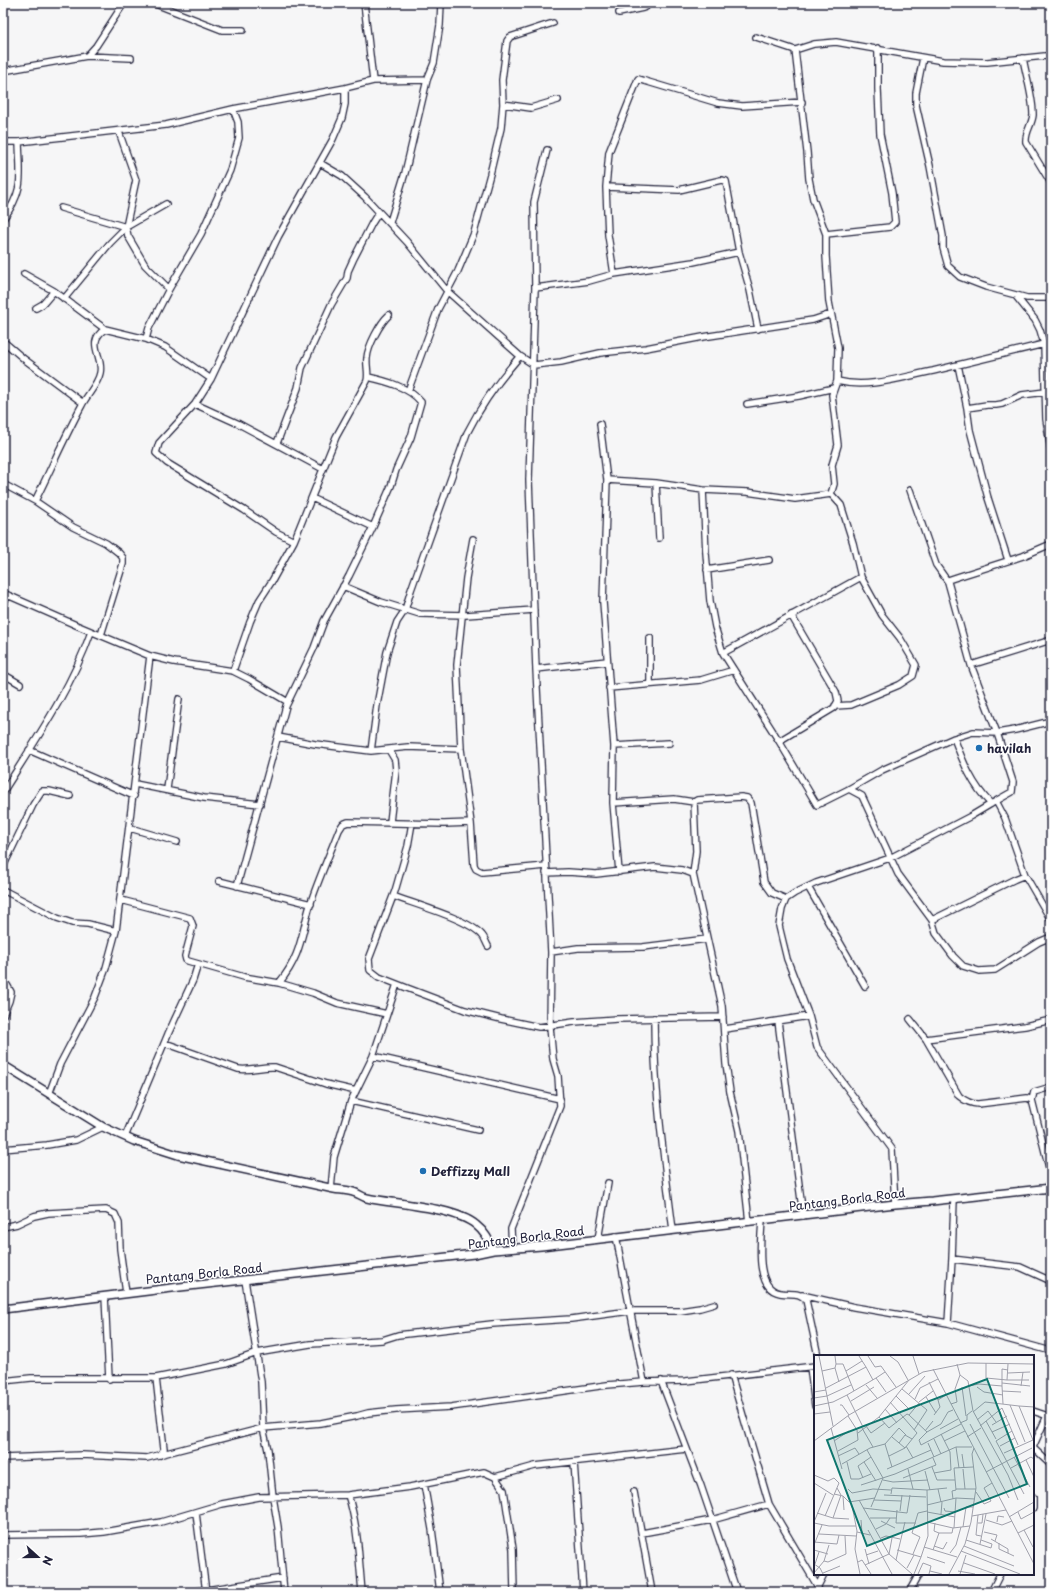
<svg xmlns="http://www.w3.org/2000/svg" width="1054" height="1595" font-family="'Playpen Sans',sans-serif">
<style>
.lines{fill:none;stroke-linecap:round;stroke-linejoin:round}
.minor-casing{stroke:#22223b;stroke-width:8}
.tertiary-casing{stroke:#22223b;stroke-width:10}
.minor{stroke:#fff;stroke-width:5.5}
.tertiary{stroke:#fff;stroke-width:7}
.poi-dot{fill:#1f6fb2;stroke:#fff;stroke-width:1.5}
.labels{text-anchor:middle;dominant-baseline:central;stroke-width:3;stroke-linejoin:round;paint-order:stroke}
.poi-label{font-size:12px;font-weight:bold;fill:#22223b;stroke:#fff;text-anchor:start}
.street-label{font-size:12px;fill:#22223b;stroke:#fff}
.inset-road{fill:none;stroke:#a1a1ac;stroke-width:1}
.view{fill:#0f766e;fill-opacity:0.15;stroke:#0f766e;stroke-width:2}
.inset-edge{fill:none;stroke:#22223b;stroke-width:2}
</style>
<rect width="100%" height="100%" fill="#f6f6f7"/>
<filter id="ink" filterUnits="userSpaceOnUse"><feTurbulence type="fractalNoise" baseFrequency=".025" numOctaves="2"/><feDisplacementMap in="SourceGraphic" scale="8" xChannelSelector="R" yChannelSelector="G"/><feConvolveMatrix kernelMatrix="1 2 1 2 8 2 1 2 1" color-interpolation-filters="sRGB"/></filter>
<g filter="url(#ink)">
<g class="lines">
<defs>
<path id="minor" d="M153 3 222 30H243
M364 3 373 81
M619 13 643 8 646 7 647 3
M756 37 795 50 814 44 836 42 943 61 987 62 1045 56 1051 57
M795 50 807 152 809 179 813 199 826 234V256L829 302 838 348 837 381 832 395 838 445 832 465 834 484 831 494 841 505 853 543 861 577 882 615 900 638 916 665 913 676 899 685 851 705 835 706
M87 56 96 46 124 3
M923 58 916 93V105L930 166 943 236V248L948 266 960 277 986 287 1027 298H1051
M1023 58C1026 76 1033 96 1033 115 1032 125 1025 132 1026 142L1051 183
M3 71 87 56 131 58
M503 104 531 108 558 100
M119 132 136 180 126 227 128 236 145 265 169 289
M3 142H19L166 125 233 109 345 88 373 81 427 80
M320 163 342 176 365 197 407 242 447 291 520 356 534 365 561 362 600 353 646 348 703 337 813 320 831 314
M606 187 679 190 721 180 726 181 739 252 750 290 758 329
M61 208 126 227
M3 219C25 190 20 176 19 142
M390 222 405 173 427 80 434 63 440 25 441 3
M826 234 890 227 895 222 892 193 880 134 878 89V48
M24 274 54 291 105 329
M614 274 608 235 606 187 609 152 638 79 718 103 742 106 802 102
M535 288 589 281 614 274 693 262 739 252
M1015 295 1035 320 1040 330 1044 344 1046 419 1051 451
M64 299 110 243 126 227 166 204
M36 308 43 304 54 291
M146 339 149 328 169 289 201 234 230 170 239 138 238 122 233 109
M3 341 24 359 83 403
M1045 363H1051
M958 365 967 408
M837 381C869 389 902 377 933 371 970 362 1007 353 1044 344
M408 391 438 309 458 271 474 233 490 174 501 128 503 104 502 80 507 41 510 37 553 23
M195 404 239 424 323 469
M747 404 799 396 834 388
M600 424 607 480 603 602 614 746 613 803 619 872
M277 443 298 388 302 368 331 305 347 278 348 271 353 260 372 223 379 212
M607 480 656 483 703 490 747 492 795 499 831 494
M656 483 659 538
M3 484 35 501 73 527 106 543 119 553 123 558V564L101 635
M703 490 706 553 710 601 715 627 723 653 779 741 817 805 849 789 882 770 954 738 973 732 997 733 1015 730 1051 721
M910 490 936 565 948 582
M312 498 373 527
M35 501C51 469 65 436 82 405 87 395 98 384 100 373 104 356 85 343 105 329L146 339 165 347 211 379
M473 539 466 578 457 665 461 749 471 823 474 865 476 869 482 872 546 866
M294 541 276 532 244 510 167 463 156 453 159 443 195 404 211 379 278 237 333 139 342 118 345 104V88
M1008 560 988 498 970 430 967 408 987 405H996L1002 404 1022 395 1045 392
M707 570 769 560
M343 586 381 602 420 614 466 615 534 610
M3 593 76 625 150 656 174 662 233 671 249 679 288 702
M3 605 8 595
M650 638V684
M723 653 861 577
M971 665 1051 640
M536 669 607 661
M233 671 250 622 259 601 272 581 294 541 336 437 367 381C369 373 366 366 367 358 368 346 380 323 389 315
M3 674 20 684
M609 688 701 680 734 670
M278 737 315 744 371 751 408 747 461 749
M954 738C963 762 972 785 991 804
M779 741 834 708 838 701 836 692 791 615
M614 746 669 743
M29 750 134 796
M389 750 395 760 396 770 390 822
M371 751 377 705 387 652 397 622 405 610 411 590 467 433C481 405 499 380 520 356
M135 784 204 798 260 804
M167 789 179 699
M849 789 862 796 898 874 932 920 936 933 953 956 963 966 979 971 995 970 1039 942 1051 937
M3 792C35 741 71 689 91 632
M996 801 1012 792 1013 782 997 733 971 665 948 582V580L957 577 1023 556 1051 544
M613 803 674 799 694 802
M412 823 408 846 395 891 369 959 370 970 379 977 407 988 465 1010 501 1019 539 1027 574 1022 617 1019 723 1017
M130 828 177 842
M3 867 33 805 42 791H49L70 796
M546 873 568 872 596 874 655 867 682 870 693 874
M219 881 311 904
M237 886 286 706 314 648 324 621 349 576 373 527 391 486 396 470 411 437 421 402C409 387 386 381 368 377
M808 887 865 986
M3 890 57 918 72 923 88 924 116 931
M393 896C414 904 468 919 482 935 485 938 486 943 488 946
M121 900 190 918 193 926 185 956 186 960 188 961 244 977 279 983 313 993 337 1003 387 1014
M932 920 1015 879 1025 875
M551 952 578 948 643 947 707 939
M3 983 7 985 11 992 9 1001 3 1015
M279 983C303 954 301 932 312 899 320 876 330 853 339 830L343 824 348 822 444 824 471 823
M654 1018C654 1089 664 1160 673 1230
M910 1019 926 1039 959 1096C965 1101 970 1104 978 1104L1027 1098 1032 1100 1051 1176
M778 1021 803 1216
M725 1029 809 1016
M926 1039 1025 1026 1051 1020
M165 1043 238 1069C250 1071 262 1066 275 1067L326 1084 356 1091
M373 1056 560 1099
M49 1094 60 1064 95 997 106 968 116 931 150 656
M1032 1100 1034 1092 1051 1087
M351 1101 478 1130
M125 1137 168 1034 193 980 198 964
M3 1149 47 1145 76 1140 103 1127
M331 1189 334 1157 351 1101 373 1056 397 984
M954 1199 952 1259 1020 1267 1051 1281
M895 1204 892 1149 817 1047 809 1016 787 959 779 926 782 909 786 899 795 893 816 883 890 858 971 816 996 801 1005 818 1025 875 1051 920
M762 1220C761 1240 754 1289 780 1293 791 1295 799 1291 806 1300L818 1356
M749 1222 739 1131 730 1092 726 1064 722 1006 693 874 696 851 694 802 697 800 741 797 747 798 751 803 764 882 772 893 786 899
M3 1227 17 1224 34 1216 48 1213 106 1210 115 1214 119 1223 120 1249 126 1293
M616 1236 644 1382
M598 1239 608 1183
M512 1249 511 1229 560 1106 558 1076 553 1059 550 1027 551 952 536 669 529 480 535 288 534 202 547 150
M245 1280 261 1382 263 1428 268 1450 273 1497 278 1527 284 1592
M802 1295 854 1307 948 1323 1051 1351
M105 1296 109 1379
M948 1323 952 1259
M810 1367 815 1406
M156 1378 164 1449 160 1455
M3 1381 31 1378H156L226 1364 257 1353 310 1344 382 1340 398 1335 492 1324 571 1319 630 1311H680L700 1308 714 1304
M661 1381 701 1486 737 1592
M1033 1411 1051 1417
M1033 1447 1047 1416
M1033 1448 1051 1465
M3 1458 82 1455 147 1458 263 1428 321 1423 357 1416 368 1413 396 1410 451 1407 607 1385 644 1382 686 1381 815 1366
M574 1462 583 1592
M495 1477 535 1466 686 1449
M424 1484 432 1529 440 1592
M634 1492 652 1592
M348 1495C358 1525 359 1560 362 1592
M1033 1497V1508
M769 1504 818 1587
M196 1513 206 1592
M642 1533 712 1520 769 1504 731 1375
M3 1535 81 1534 104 1532 161 1522 222 1504 259 1497 348 1495 410 1487 484 1472 495 1477 504 1490 513 1549 514 1592
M184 1592 206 1590 283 1578
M815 1592 824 1574
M909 1592 919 1574
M991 1592 1000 1574"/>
<path id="tertiary" d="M3 1065 103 1127 134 1141 178 1155 334 1189C340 1190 347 1190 353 1192 358 1193 362 1197 367 1198 395 1204 455 1207 476 1225 485 1232 489 1240 493 1250
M3 1309 180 1287 474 1254 493 1250 541 1246 895 1204 932 1201 1051 1188"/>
</defs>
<use href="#minor" class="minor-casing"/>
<use href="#tertiary" class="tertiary-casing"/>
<use href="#minor" class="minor"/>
<use href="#tertiary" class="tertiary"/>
</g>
</g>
<g class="poi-dot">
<circle cx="979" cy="748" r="4"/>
<circle cx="423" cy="1171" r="4"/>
</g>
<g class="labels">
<g class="poi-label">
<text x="987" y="748">havilah</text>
<text x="431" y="1171">Deffizzy Mall</text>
</g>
<g class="street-label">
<text transform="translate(847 1199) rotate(-7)">Pantang Borla Road</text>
<text transform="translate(526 1237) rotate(-7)">Pantang Borla Road</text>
<text transform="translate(204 1273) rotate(-6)">Pantang Borla Road</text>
</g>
</g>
<g transform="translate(814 1355)">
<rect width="220" height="220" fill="#f6f6f7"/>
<path class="inset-road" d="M5 1 19 71M21 1 22 9H29L40 36M45 1 52 12M54 1 61 12 67 11 82 32M76 1 84 7 94 25M99 1 105 19M172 8V23L193 25M143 9 146 20 154 26 159 56 194 120 204 145M194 9 193 25H215M21 13 25 27M119 14 220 209M8 16 21 13 22 9M32 16 48 6M71 17 62 23 72 37M194 18 216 17M115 27 124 45M188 28 216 31M52 30 63 43M155 31 165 29 188 31 189 49M188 31V14L194 15M207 31 209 17M148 32 152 61M163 32 170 37 189 40M12 33 52 12 59 25M88 34 113 55 100 75M188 36 207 37M0 37 12 35M95 39 111 21M33 40 62 23M82 41 94 53M112 42 122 58M0 43 13 41 37 30M101 44 106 33 124 24M37 46 60 32M105 47 119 36M105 48 95 60 113 77 127 69 134 57 139 55M137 49 143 47 141 34 146 20M26 50H28L35 60M196 50 211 87M0 51 19 47 33 40 49 72M205 51 220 52M71 54 83 68M159 57 171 47 205 51 219 85 190 98M0 59 16 57M120 60 126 52 124 45 132 40M65 62 75 73 93 59 95 60M163 65 174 56 182 67M172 66 182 84M146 68 153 65V60L158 56M156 69 195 143M178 70 193 61M52 71 57 78 71 68M166 71 188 53 204 90M17 73 28 114M48 73 59 92M126 74 144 64M111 76 119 66M198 76 182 86 210 139M113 77 105 85 107 90 147 69M178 77 196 69M44 78 65 62 95 25M78 82 91 93M153 82 167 73M120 84 127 99M0 86 35 60 109 17 154 8 220 9M20 86 35 76M130 86 151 76M85 88 91 80 98 84M114 88 120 102M71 89 78 112M92 91 99 103M186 91 201 83M142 92 145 113M53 95 69 123 57 152M24 96 44 85 43 75 34 61M148 99 150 113M24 101 41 93 45 99M75 101 91 93 103 78 76 47M200 102 216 132M212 105 220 122M33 107 37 124H45L57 119M50 107 62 126M28 109 56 93 71 89 85 73 92 80M118 112 123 125H141M140 113 159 112M197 113 217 102 220 104M73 114 117 95M94 114 99 134M149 114 151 134M111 116 116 135M172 117 218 93M120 118 137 115 136 97 127 79M0 120 14 126 20 123 25 128 11 161M49 123 44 111 57 102M89 123 122 110 119 103M69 125 79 127 114 125M0 128 19 140M47 130 81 119 142 92H158M34 134 38 138 59 134 77 135M124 134 127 147M142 134H162M162 137 170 149 177 146 170 133 178 128M20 139 29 141 35 147 61 143M77 139 78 133 113 135 133 133M70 140 112 142M29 141 30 155M139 144 138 136 142 135 140 113M45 145 75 199 98 219M60 145 87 146M113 150 142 143 161 144M38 151 43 176 41 194 46 219M49 153 93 158 96 140M130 153 131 156 142 157M83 155 82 168H102M86 156 88 140M113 157 141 162M204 157 207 164 220 157M3 158 19 163 27 140 23 133M127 159 128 147M164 160 162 180 167 181M158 161 192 155M195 162 220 147M19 163 35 164M56 163H82M47 165 48 178M172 165 188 170 198 166M67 166 81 173M0 167 12 138M113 167 139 173 156 171M183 167 184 161 190 162M0 168 15 171H42M121 168 120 176 125 178H138L139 173M164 168H168L169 159M149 172 152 152H159M140 173 142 143M62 174 72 169 76 163M54 175 78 219M210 175 219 192M43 177 56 180M170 177 183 180 181 186M204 178 220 170M5 179 42 181M67 183 72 181 86 184M177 184 194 194V198M152 185 177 193 178 189 167 185M0 187 23 189 25 180M185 188V194L200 201M166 189 172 159M0 190 8 170M120 191 129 194 133 187M150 191 200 211M110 192 143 202M51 194 55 209M0 195 14 199M83 195 107 202 114 181 113 135M119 195 125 178M147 196 206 219M136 198 142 190 147 172M99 199 106 182 98 178 104 158 113 156M52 200 64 196M113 202 131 208M82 205 91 167M10 206 14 207 32 199 31 181M44 207 48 205 57 219M150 208 181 219M0 209 6 213 9 219M1 209 5 197M51 210 75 199 78 183M93 213 100 200M116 216 128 219M144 216 161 219M0 218 10 206 15 190M9 218 26 211M100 219 107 202M104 219 109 208 117 211 115 219M135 219 151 189 157 167 162 133 158 99 160 93M146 219 152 200"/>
<path class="view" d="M173 24 213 129 53 191 13 85Z"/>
<rect width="220" height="220" class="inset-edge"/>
</g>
<rect width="1054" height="1595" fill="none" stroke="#fff" stroke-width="16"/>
<rect x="8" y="8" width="1038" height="1579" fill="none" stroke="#22223b" stroke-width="1.5" filter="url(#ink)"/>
<g transform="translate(38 1557) rotate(111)" stroke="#ffffff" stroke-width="3" paint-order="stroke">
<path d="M0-3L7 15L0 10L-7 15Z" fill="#22223b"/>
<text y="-6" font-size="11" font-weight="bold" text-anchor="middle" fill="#22223b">N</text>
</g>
</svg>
